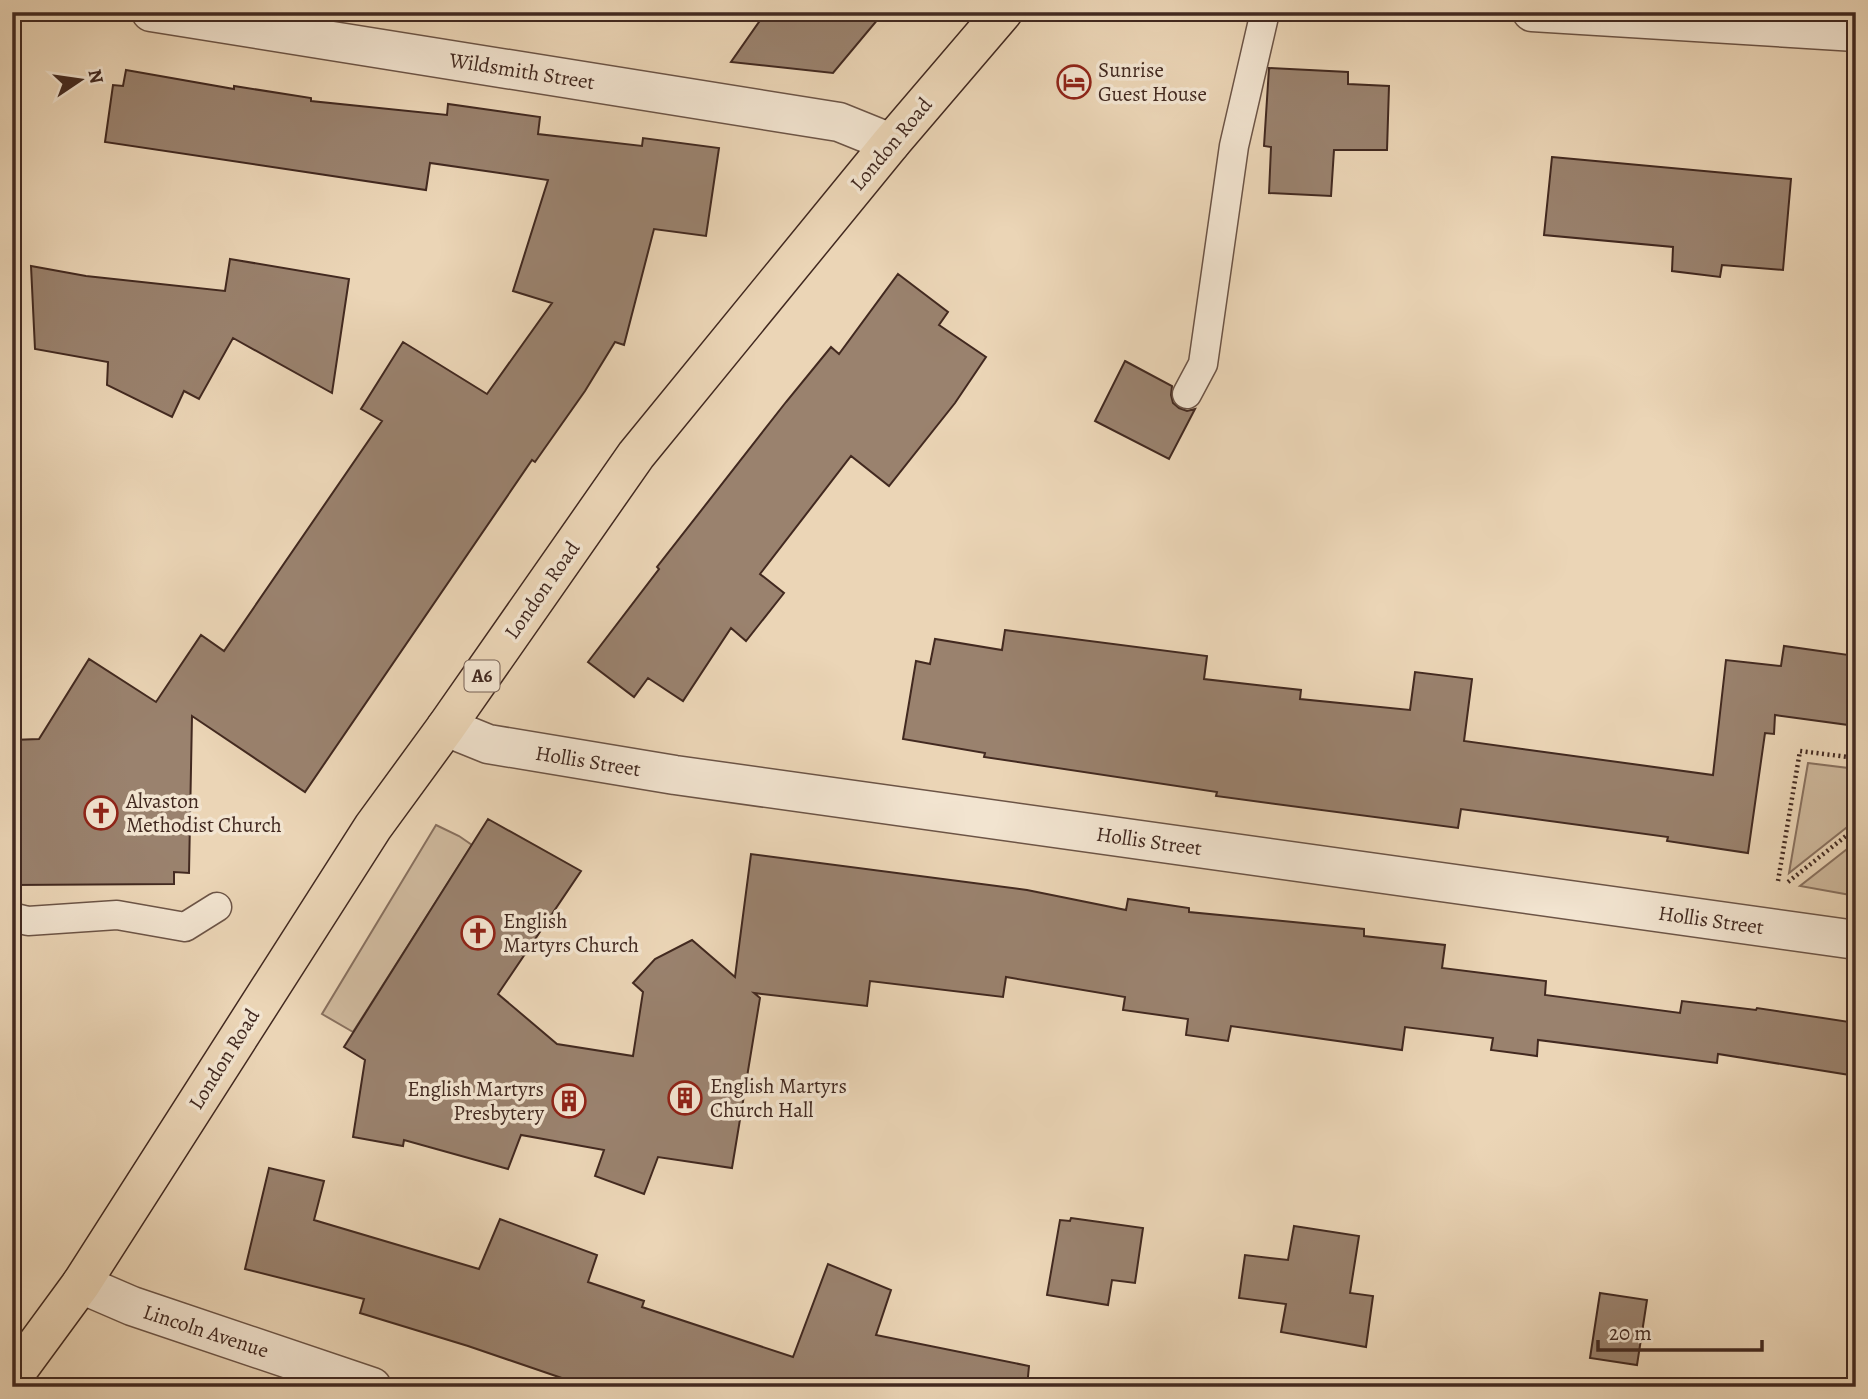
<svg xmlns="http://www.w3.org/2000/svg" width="1868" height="1399" font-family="Alegreya,serif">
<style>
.green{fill:#ceb89c;stroke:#88705e;stroke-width:2}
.building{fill:#9a826e;stroke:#422920;stroke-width:2}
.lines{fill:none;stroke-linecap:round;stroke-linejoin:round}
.service-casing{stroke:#6c5446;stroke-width:31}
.minor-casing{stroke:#6c5446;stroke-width:41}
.primary-casing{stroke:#422920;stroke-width:41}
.path{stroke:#422920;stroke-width:4.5;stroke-dasharray:2 3.5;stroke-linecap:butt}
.service{stroke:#f2e4d0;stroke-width:28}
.minor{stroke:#f2e4d0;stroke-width:38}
.primary{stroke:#ebd5b6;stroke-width:38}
.labels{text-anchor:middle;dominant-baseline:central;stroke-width:7;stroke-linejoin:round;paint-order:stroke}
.shield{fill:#f2e4d0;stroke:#776155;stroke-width:2}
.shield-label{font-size:19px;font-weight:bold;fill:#422920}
.poi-label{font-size:21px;fill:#422920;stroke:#f2e4d0;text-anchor:start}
.street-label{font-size:21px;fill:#422920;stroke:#f2e4d0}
</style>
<rect width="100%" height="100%" fill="#ebd5b6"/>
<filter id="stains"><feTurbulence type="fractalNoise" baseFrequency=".00286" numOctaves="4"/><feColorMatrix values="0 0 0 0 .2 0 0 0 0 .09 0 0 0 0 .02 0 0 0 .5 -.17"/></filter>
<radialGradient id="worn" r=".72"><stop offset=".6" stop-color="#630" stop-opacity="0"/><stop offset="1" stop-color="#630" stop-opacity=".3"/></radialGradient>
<path class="green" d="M1808 763 1856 769V820L1789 873Z
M436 825 459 836 472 845 353 1032 322 1014Z
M1856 842V896L1800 886Z"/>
<path class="building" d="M766 12H884L833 73 731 62Z
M1269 68 1348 72V84L1389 86 1387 150H1334L1331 196 1269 193 1271 147 1264 146Z
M126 70 234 89V86L311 98V101L447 115 448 104 540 117 538 134 642 146 643 138 719 148 706 236 654 229 624 345 615 342 585 391 535 462 532 460 305 792 192 716 189 873 174 872V884L12 885V740L39 739 89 659 156 702 201 635 224 651 382 421 361 409 403 342 487 394 552 303 513 291 548 180 430 163 426 190 105 142 113 85 123 86Z
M1552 157 1791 179 1783 270 1722 265 1720 277 1672 271 1673 247 1544 235Z
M230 259 349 279 332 393 233 338 199 399 184 391 172 417 107 385 108 362 35 349 31 266 86 276 225 291Z
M898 274 948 312 939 325 986 357 955 403 889 486 851 456 760 574 784 593 746 641 731 628 683 701 648 678 634 697 588 662 659 569 657 567 786 402 831 347 839 354Z
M1125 361 1172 386 1171 395 1173 403 1179 408 1187 411 1195 409 1169 459 1095 421Z
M1005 630 1207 656 1204 679 1301 690 1300 699 1410 710 1415 672 1472 679 1464 741 1713 775 1726 660 1781 666 1784 646 1856 656V726L1775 715 1774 734 1765 733 1748 853 1667 841 1668 837 1461 809 1458 828 1216 796 1217 792 984 757 985 753 903 739 916 661 930 664 935 639 1002 650Z
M488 819 581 871 498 994 557 1044 633 1056 643 992 633 983 655 959 692 940 735 977 751 854 1027 890 1126 910 1128 899 1189 908V912L1364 929V936L1445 945 1442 968 1546 981 1545 995 1680 1013 1682 1001 1756 1010 1757 1008 1856 1023V1076L1718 1054 1717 1063 1538 1040 1537 1056 1491 1050 1493 1038 1405 1027 1402 1050 1231 1026 1228 1041 1186 1035 1188 1019 1123 1010 1125 997 1006 977 1003 997 870 981 867 1006 754 993 760 998 732 1168 658 1157 644 1194 595 1176 604 1150 521 1135 508 1169 404 1140 403 1146 353 1137 365 1060 344 1047Z
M269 1168 324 1181 314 1220 479 1269 500 1219 597 1255 588 1282 644 1301 642 1307 793 1357 828 1264 891 1290 876 1335 1029 1366 1027 1387H588L468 1346 360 1313 364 1299 245 1269Z
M1071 1218 1143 1228 1135 1283 1112 1280 1108 1305 1047 1295 1060 1220 1070 1221Z
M1294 1226 1359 1236 1350 1293 1373 1296 1366 1347 1281 1332 1286 1304 1239 1298 1245 1255 1288 1260Z
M1600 1293 1647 1300 1637 1365 1590 1358Z"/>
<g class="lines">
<defs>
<path id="service" d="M1187 394 1203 364 1234 146 1265 12
M12 917 28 921 117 915 185 927 217 907"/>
<path id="minor" d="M151 12 839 122 891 143
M1532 12 1856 32
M446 727 488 744 675 775 1856 940
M81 1284 132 1306 372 1387"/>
<path id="primary" d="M12 1378 81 1284 373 827 446 727 636 455 891 143 1003 12"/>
</defs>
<use href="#service" class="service-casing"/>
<use href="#minor" class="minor-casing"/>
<use href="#primary" class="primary-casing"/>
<path class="path" d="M1778 881 1800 751 1856 758
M1788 882 1856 828"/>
<use href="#service" class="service"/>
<use href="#minor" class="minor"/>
<use href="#primary" class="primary"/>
</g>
<defs>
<symbol id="hotel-ring" viewBox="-11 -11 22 22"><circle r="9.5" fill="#f2e4d0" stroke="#8f2418" stroke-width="1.5"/><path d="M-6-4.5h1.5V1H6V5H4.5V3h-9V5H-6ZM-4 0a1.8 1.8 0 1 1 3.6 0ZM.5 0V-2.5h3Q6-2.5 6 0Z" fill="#8f2418"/></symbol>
<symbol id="church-ring" viewBox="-11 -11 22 22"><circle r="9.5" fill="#f2e4d0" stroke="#8f2418" stroke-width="1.5"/><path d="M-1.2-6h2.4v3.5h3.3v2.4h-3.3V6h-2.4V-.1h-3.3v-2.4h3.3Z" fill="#8f2418"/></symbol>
<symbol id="building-ring" viewBox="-11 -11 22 22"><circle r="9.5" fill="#f2e4d0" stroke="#8f2418" stroke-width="1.5"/><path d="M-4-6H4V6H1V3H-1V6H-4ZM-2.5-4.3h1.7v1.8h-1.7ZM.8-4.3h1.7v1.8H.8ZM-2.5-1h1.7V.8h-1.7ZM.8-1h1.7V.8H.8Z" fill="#8f2418"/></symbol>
</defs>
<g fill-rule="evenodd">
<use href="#hotel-ring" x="1055" y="63" width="38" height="38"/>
<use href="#church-ring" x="82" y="794" width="38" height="38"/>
<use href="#church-ring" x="459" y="914" width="38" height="38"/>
<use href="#building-ring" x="666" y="1079" width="38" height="38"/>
<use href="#building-ring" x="550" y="1082" width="38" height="38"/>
</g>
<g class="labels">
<rect class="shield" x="464.5" y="660.5" width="35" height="31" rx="5"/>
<g class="shield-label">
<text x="482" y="676">A6</text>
</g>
<g class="poi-label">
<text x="1098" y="70">Sunrise<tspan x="1098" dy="24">Guest House</tspan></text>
<text x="126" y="801">Alvaston<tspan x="126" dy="24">Methodist Church</tspan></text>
<text x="503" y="921">English<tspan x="503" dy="24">Martyrs Church</tspan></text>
<text x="710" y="1086">English Martyrs<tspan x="710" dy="24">Church Hall</tspan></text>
<text x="544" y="1089" text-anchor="end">English Martyrs<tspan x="544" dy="24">Presbytery</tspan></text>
</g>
<g class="street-label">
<text transform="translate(522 71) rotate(9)">Wildsmith Street</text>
<text transform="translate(891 144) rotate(-50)">London Road</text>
<text transform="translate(542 590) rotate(-55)">London Road</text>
<text transform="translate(588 761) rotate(9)">Hollis Street</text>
<text transform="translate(1149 841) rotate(8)">Hollis Street</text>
<text transform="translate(1711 920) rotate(8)">Hollis Street</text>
<text transform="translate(224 1059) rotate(-58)">London Road</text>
<text transform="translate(206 1331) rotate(18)">Lincoln Avenue</text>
</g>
</g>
<rect width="1868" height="1399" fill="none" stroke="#ebd5b6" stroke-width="42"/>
<rect x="14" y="14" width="1840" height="1371" fill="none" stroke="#422920" stroke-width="3.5"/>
<rect x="21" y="21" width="1826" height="1357" fill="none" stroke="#422920" stroke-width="2"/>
<g transform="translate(80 80) rotate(77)" stroke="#f2e4d0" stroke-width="5" paint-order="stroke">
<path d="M0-5L12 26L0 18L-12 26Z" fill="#422920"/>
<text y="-10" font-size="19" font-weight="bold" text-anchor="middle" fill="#422920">N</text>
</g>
<path d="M1598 1340v10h164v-10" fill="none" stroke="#422920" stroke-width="3.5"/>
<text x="1609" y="1340" font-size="21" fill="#422920" stroke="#f2e4d0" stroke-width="5" paint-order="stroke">20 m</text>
<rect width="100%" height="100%" filter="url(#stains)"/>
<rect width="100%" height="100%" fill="url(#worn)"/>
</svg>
